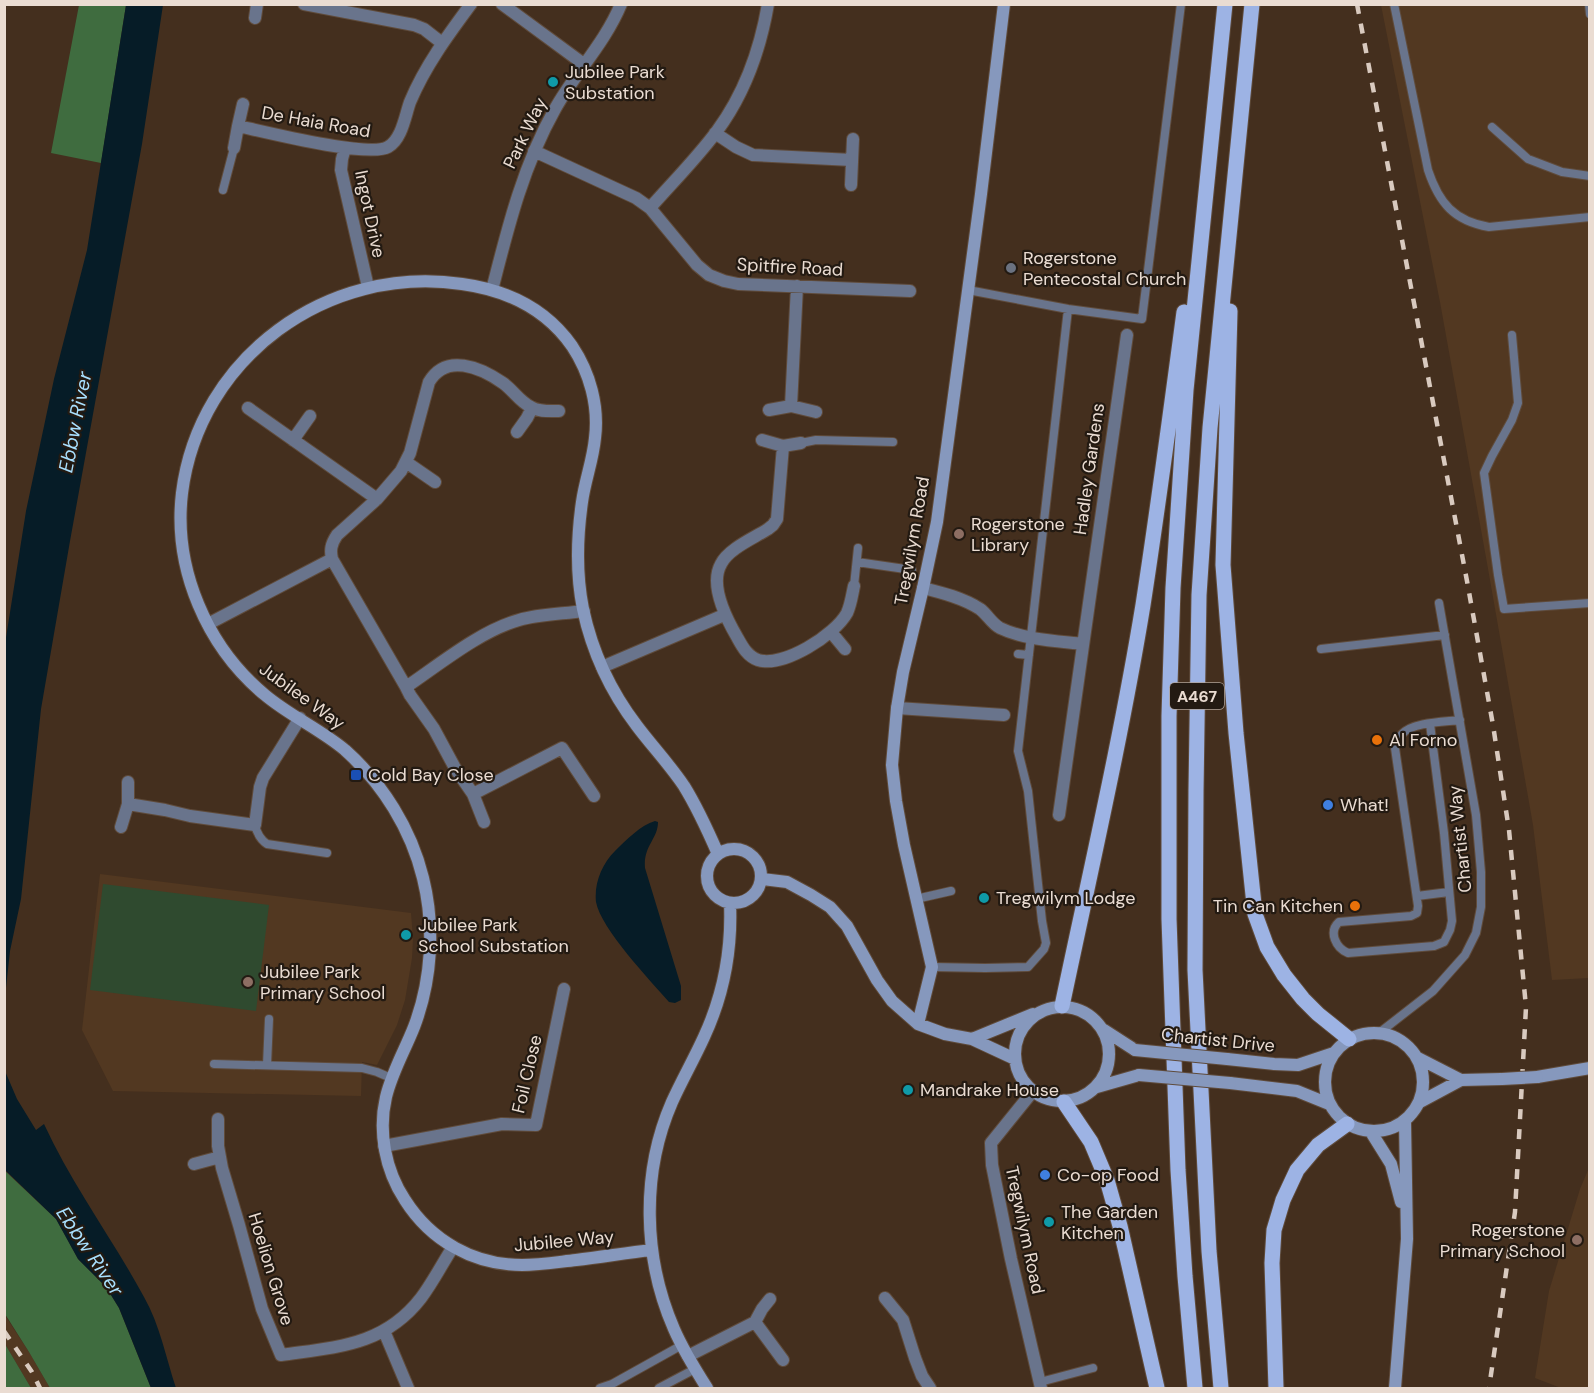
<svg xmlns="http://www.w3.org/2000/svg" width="1594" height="1393" font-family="'DM Sans',sans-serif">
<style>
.built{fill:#523821}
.green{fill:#2f4a2f}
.forest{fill:#3f6c3f}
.water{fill:#061c27}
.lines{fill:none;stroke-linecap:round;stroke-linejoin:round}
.lane-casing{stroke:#5f4b3b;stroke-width:10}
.street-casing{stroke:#5f4b3b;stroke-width:14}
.secondary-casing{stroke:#5f4b3b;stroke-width:14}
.primary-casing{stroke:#5f4b3b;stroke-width:17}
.lane{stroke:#69748c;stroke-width:8}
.street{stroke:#69748c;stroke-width:12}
.secondary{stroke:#8698bd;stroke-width:12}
.primary{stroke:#9db3e4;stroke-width:15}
.rail{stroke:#d9cabf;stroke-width:4.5;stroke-dasharray:10 10;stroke-linecap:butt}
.secondary-bridge-casing{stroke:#5f4b3b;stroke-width:14;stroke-linecap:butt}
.secondary-bridge{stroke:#8698bd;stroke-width:12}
.culture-dot{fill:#0f9aa8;stroke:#231a12;stroke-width:2}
.worship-dot{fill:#6b7280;stroke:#231a12;stroke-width:2}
.education-dot{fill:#8d6e63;stroke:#231a12;stroke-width:2}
.food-dot{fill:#e8710a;stroke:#231a12;stroke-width:2}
.transit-dot{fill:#1a4fb4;stroke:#231a12;stroke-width:2}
.shop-dot{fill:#3f7fe0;stroke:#231a12;stroke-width:2}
.labels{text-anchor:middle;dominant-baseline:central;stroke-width:4.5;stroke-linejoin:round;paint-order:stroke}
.shield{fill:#231a12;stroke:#aea298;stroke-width:1.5}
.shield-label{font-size:16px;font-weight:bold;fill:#eadcd2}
.poi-label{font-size:18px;fill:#eadcd2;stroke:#231a12;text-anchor:start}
.street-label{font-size:18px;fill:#eadcd2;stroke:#231a12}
.water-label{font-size:20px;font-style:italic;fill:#a8dffd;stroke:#231a12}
</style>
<rect width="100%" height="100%" fill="#442f1e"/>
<path class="built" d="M1381 5H1589V978L1552 980 1533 825 1487 563 1440 302Z
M100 874 411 913 413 939 412 958 405 1000 397 1025 377 1065 362 1062 361 1096 113 1091 82 1030Z
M1589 1168V1388H1561L1535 1378 1549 1291 1580 1189Z
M4 1314 29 1352 50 1388H31L5 1344Z"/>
<path class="green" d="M103 884 269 905 256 1011 90 990Z"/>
<path class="forest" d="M79 5H126L101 163 51 153Z
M4 1170 56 1219 78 1259 106 1287 119 1308 151 1388H50L29 1352 5 1314Z
M5 1344 31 1388H5Z"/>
<path class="water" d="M126 5H163L142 144 70 541 41 709 21 899 10 951 5 997V644L26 511 54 379 87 250Z
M655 821 658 822C658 839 643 846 645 868L681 986V1000L675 1003 669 1002C650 980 601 929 596 902 594 883 602 864 615 851 626 840 641 825 655 821Z
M5 1071 17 1099 36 1130 44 1124C72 1185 112 1238 144 1297 160 1325 166 1358 176 1388H151L119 1308 106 1287 78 1259 56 1219 5 1170Z"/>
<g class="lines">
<defs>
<path id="lane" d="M1394 4 1428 170C1439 203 1454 221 1489 227L1590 217
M1589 4 1590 14
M1492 127 1528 159 1562 172 1590 176
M223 190 234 148
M968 290 1068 309 1142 319 1181 4
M1512 335 1518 403 1512 420 1492 456 1484 473 1498 575 1504 609 1590 603
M801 443 816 440 893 442
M857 562 912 570
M854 586 858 548
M1321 649 1445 635
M1018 654 1029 655
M1430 724 1444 833 1452 921 1450 930 1444 942 1434 946 1348 953C1336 948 1328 932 1339 922L1411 916 1417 913 1418 906 1395 748C1397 743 1398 738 1402 734 1413 722 1444 722 1460 720
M255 825C257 834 260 839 267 844L327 853
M1417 896 1449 892
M916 899 951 891
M932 967 985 968 1028 967 1044 949 1046 943 1042 921 1028 791 1018 751 1068 309
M1379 1033 1433 991 1465 955 1476 933 1481 907V872L1476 815 1439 603
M214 1064 362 1068 377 1072 391 1078
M267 1065 269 1019
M1040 1382 1093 1368
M600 1388 612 1384 682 1345
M659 1388 695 1369"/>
<path id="street" d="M304 4 414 25 424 29 442 43
M502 4 585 65
M255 18 257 4
M243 104 238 126C265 132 369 158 388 147 402 139 405 116 410 102 425 66 448 35 471 4
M715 133 736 147 753 155 852 160
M234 148 238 126
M345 148 342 159 341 170 368 287
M534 151 636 198 650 208 697 265 709 275 724 281 738 284 910 291
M851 185 853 139
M650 208C672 183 697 158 717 131 745 93 760 51 768 4
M797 286 791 406 816 412
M492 290C508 227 523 166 555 109 575 73 605 43 621 4
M248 408 377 499
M769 410 791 406
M517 432 527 418 532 408
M293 440 310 416
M762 440 783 446 801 443
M783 446 777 519 773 525 768 529C754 538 728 549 721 564 709 585 726 618 737 637 742 646 747 656 758 660 783 668 835 635 847 613 851 604 852 595 854 586
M406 462 435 482
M332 559C330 550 331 544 337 535L377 499 401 471 410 453 429 382C446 353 480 367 503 383 513 390 520 402 531 407 539 412 549 411 559 411
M923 588C943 593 963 598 980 609 987 614 992 624 1000 628 1025 640 1056 641 1083 644
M208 624 332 559 406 687C440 664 480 631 519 620 539 614 562 614 584 611
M831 632 845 649
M602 667 724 615
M406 687 410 695 434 729 455 768 473 794 484 822
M897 708 1004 715
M473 794 562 748 594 796
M128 804 165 810 190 816 255 825 260 787 263 778 300 718
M1059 815 1127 335
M121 827 128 804V782
M1033 1091 991 1143 992 1165 1011 1259 1041 1388
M218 1119V1146L222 1168 239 1225 262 1309 281 1355C336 1347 384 1346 421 1298 433 1282 442 1264 453 1247
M384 1146 502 1124 536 1125 564 989
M194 1164 220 1157
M885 1298 903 1320 915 1358 922 1376 930 1388
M755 1322 783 1360
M384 1331 408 1388
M688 1356 755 1322 762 1309 770 1299"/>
<path id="secondary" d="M707 876a27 27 0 1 1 54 0a27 27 0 1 1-54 0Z
M762 879 787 882 811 895 830 907 847 926 877 980 892 1001 918 1024 945 1034 972 1039 1015 1059
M1015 1054a47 47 0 1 1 94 0a47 47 0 1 1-94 0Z
M918 1024 932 967 904 845 896 801 892 765 897 708 903 672 923 588 937 522 981 194 1004 4
M1104 1030 1135 1050
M1325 1082a49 49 0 1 1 98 0a49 49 0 1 1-98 0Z
M972 1039 1033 1014
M1418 1058 1461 1080
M1227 1059 1274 1064 1298 1065 1334 1053
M1537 1077 1590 1068
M1230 1083 1297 1091 1329 1104
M1097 1087 1139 1075
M1420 1102 1461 1080 1502 1079
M1371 1132 1391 1164 1401 1202
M651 1250C626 1253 601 1257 576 1260 558 1262 540 1265 522 1265 474 1265 431 1241 405 1200 385 1170 378 1131 386 1097 392 1072 405 1050 414 1027 432 980 435 926 423 878 411 829 383 784 345 750 320 729 290 716 265 695 207 647 173 569 182 493 199 357 328 264 462 284 506 290 546 309 572 346 590 373 599 406 595 438 593 460 585 480 582 502 577 537 576 574 583 609 592 651 611 692 637 726 652 746 670 765 684 786 697 807 708 831 718 854
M707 1388C695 1369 683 1350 674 1329 643 1258 641 1173 672 1102 682 1080 694 1059 704 1037 723 996 732 949 730 903
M1395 1388 1407 1239 1405 1122"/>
<path id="primary" d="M1230 311 1223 565 1236 733 1255 914 1267 947 1284 975 1303 999 1318 1014 1349 1039
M1062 1006C1090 873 1121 739 1143 605 1158 508 1171 410 1184 312
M1064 1102 1091 1142 1107 1180 1120 1226 1157 1388
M1195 1388 1185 1276 1178 1170 1169 919V716L1173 588 1186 390 1225 4
M1221 1388 1209 1251 1195 970 1196 791 1199 595 1210 428 1252 4
M1276 1388 1272 1263 1274 1230 1283 1200 1297 1170 1318 1145 1347 1124"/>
</defs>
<use href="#lane" class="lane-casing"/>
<use href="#street" class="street-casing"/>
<use href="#secondary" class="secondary-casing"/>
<use href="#primary" class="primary-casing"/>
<use href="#lane" class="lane"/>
<use href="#street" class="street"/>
<use href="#secondary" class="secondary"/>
<use href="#primary" class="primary"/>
<path class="rail" d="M1357 4 1467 581 1493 725 1509 830 1526 1007 1515 1212 1489 1388
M4 1331 32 1372 40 1388"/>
<defs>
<path id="secondary-bridge" d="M1135 1050 1227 1059
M1139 1075 1230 1083
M1502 1079 1537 1077"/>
</defs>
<use href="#secondary-bridge" class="secondary-bridge-casing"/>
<use href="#secondary-bridge" class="secondary-bridge"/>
</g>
<g class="culture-dot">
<circle cx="553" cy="82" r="6"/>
<circle cx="984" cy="898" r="6"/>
<circle cx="406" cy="935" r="6"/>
<circle cx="908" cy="1090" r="6"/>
<circle cx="1049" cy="1222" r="6"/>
</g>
<circle class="worship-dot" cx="1011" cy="268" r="6"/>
<g class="education-dot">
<circle cx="959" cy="534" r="6"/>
<circle cx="248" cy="982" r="6"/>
<circle cx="1577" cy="1240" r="6"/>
</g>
<g class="food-dot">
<circle cx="1377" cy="740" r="6"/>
<circle cx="1355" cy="906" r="6"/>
</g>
<rect class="transit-dot" x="350" y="769" width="12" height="12" rx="3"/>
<g class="shop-dot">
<circle cx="1328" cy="805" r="6"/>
<circle cx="1045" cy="1175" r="6"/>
</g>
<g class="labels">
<rect class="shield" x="1170" y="683" width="54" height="26" rx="4.5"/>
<g class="shield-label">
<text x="1197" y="696">A467</text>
</g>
<g class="poi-label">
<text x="565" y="72">Jubilee Park<tspan x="565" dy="21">Substation</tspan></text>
<text x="1023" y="258">Rogerstone<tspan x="1023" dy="21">Pentecostal Church</tspan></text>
<text x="971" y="524">Rogerstone<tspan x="971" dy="21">Library</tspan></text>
<text x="1389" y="740">Al Forno</text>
<text x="368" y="775">Cold Bay Close</text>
<text x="1340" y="805">What!</text>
<text x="996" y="898">Tregwilym Lodge</text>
<text x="1343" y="906" text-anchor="end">Tin Can Kitchen</text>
<text x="418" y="925">Jubilee Park<tspan x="418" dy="21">School Substation</tspan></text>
<text x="260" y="972">Jubilee Park<tspan x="260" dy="21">Primary School</tspan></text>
<text x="920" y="1090">Mandrake House</text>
<text x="1057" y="1175">Co-op Food</text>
<text x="1061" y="1212">The Garden<tspan x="1061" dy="21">Kitchen</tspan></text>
<text x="1565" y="1230" text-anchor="end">Rogerstone<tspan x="1565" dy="21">Primary School</tspan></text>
</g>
<g class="street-label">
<text transform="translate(316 122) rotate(10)">De Haia Road</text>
<text transform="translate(525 133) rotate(-64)">Park Way</text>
<text transform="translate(370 214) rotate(78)">Ingot Drive</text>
<text transform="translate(790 267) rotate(3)">Spitfire Road</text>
<text transform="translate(1089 469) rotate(-82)">Hadley Gardens</text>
<text transform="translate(912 541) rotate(-80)">Tregwilym Road</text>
<text transform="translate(302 696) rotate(36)">Jubilee Way</text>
<text transform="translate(1460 839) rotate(-96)">Chartist Way</text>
<text transform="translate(1218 1040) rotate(6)">Chartist Drive</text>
<text transform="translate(527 1074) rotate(-77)">Foil Close</text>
<text transform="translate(1025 1230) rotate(78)">Tregwilym Road</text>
<text transform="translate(564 1241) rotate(-5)">Jubilee Way</text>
<text transform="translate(271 1269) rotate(73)">Hoelion Grove</text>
</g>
<g class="water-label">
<text transform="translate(75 422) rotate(-79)">Ebbw River</text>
<text transform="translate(90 1251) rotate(56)">Ebbw River</text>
</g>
</g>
<rect width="1594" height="1393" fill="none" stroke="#eadcd2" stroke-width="12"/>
</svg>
